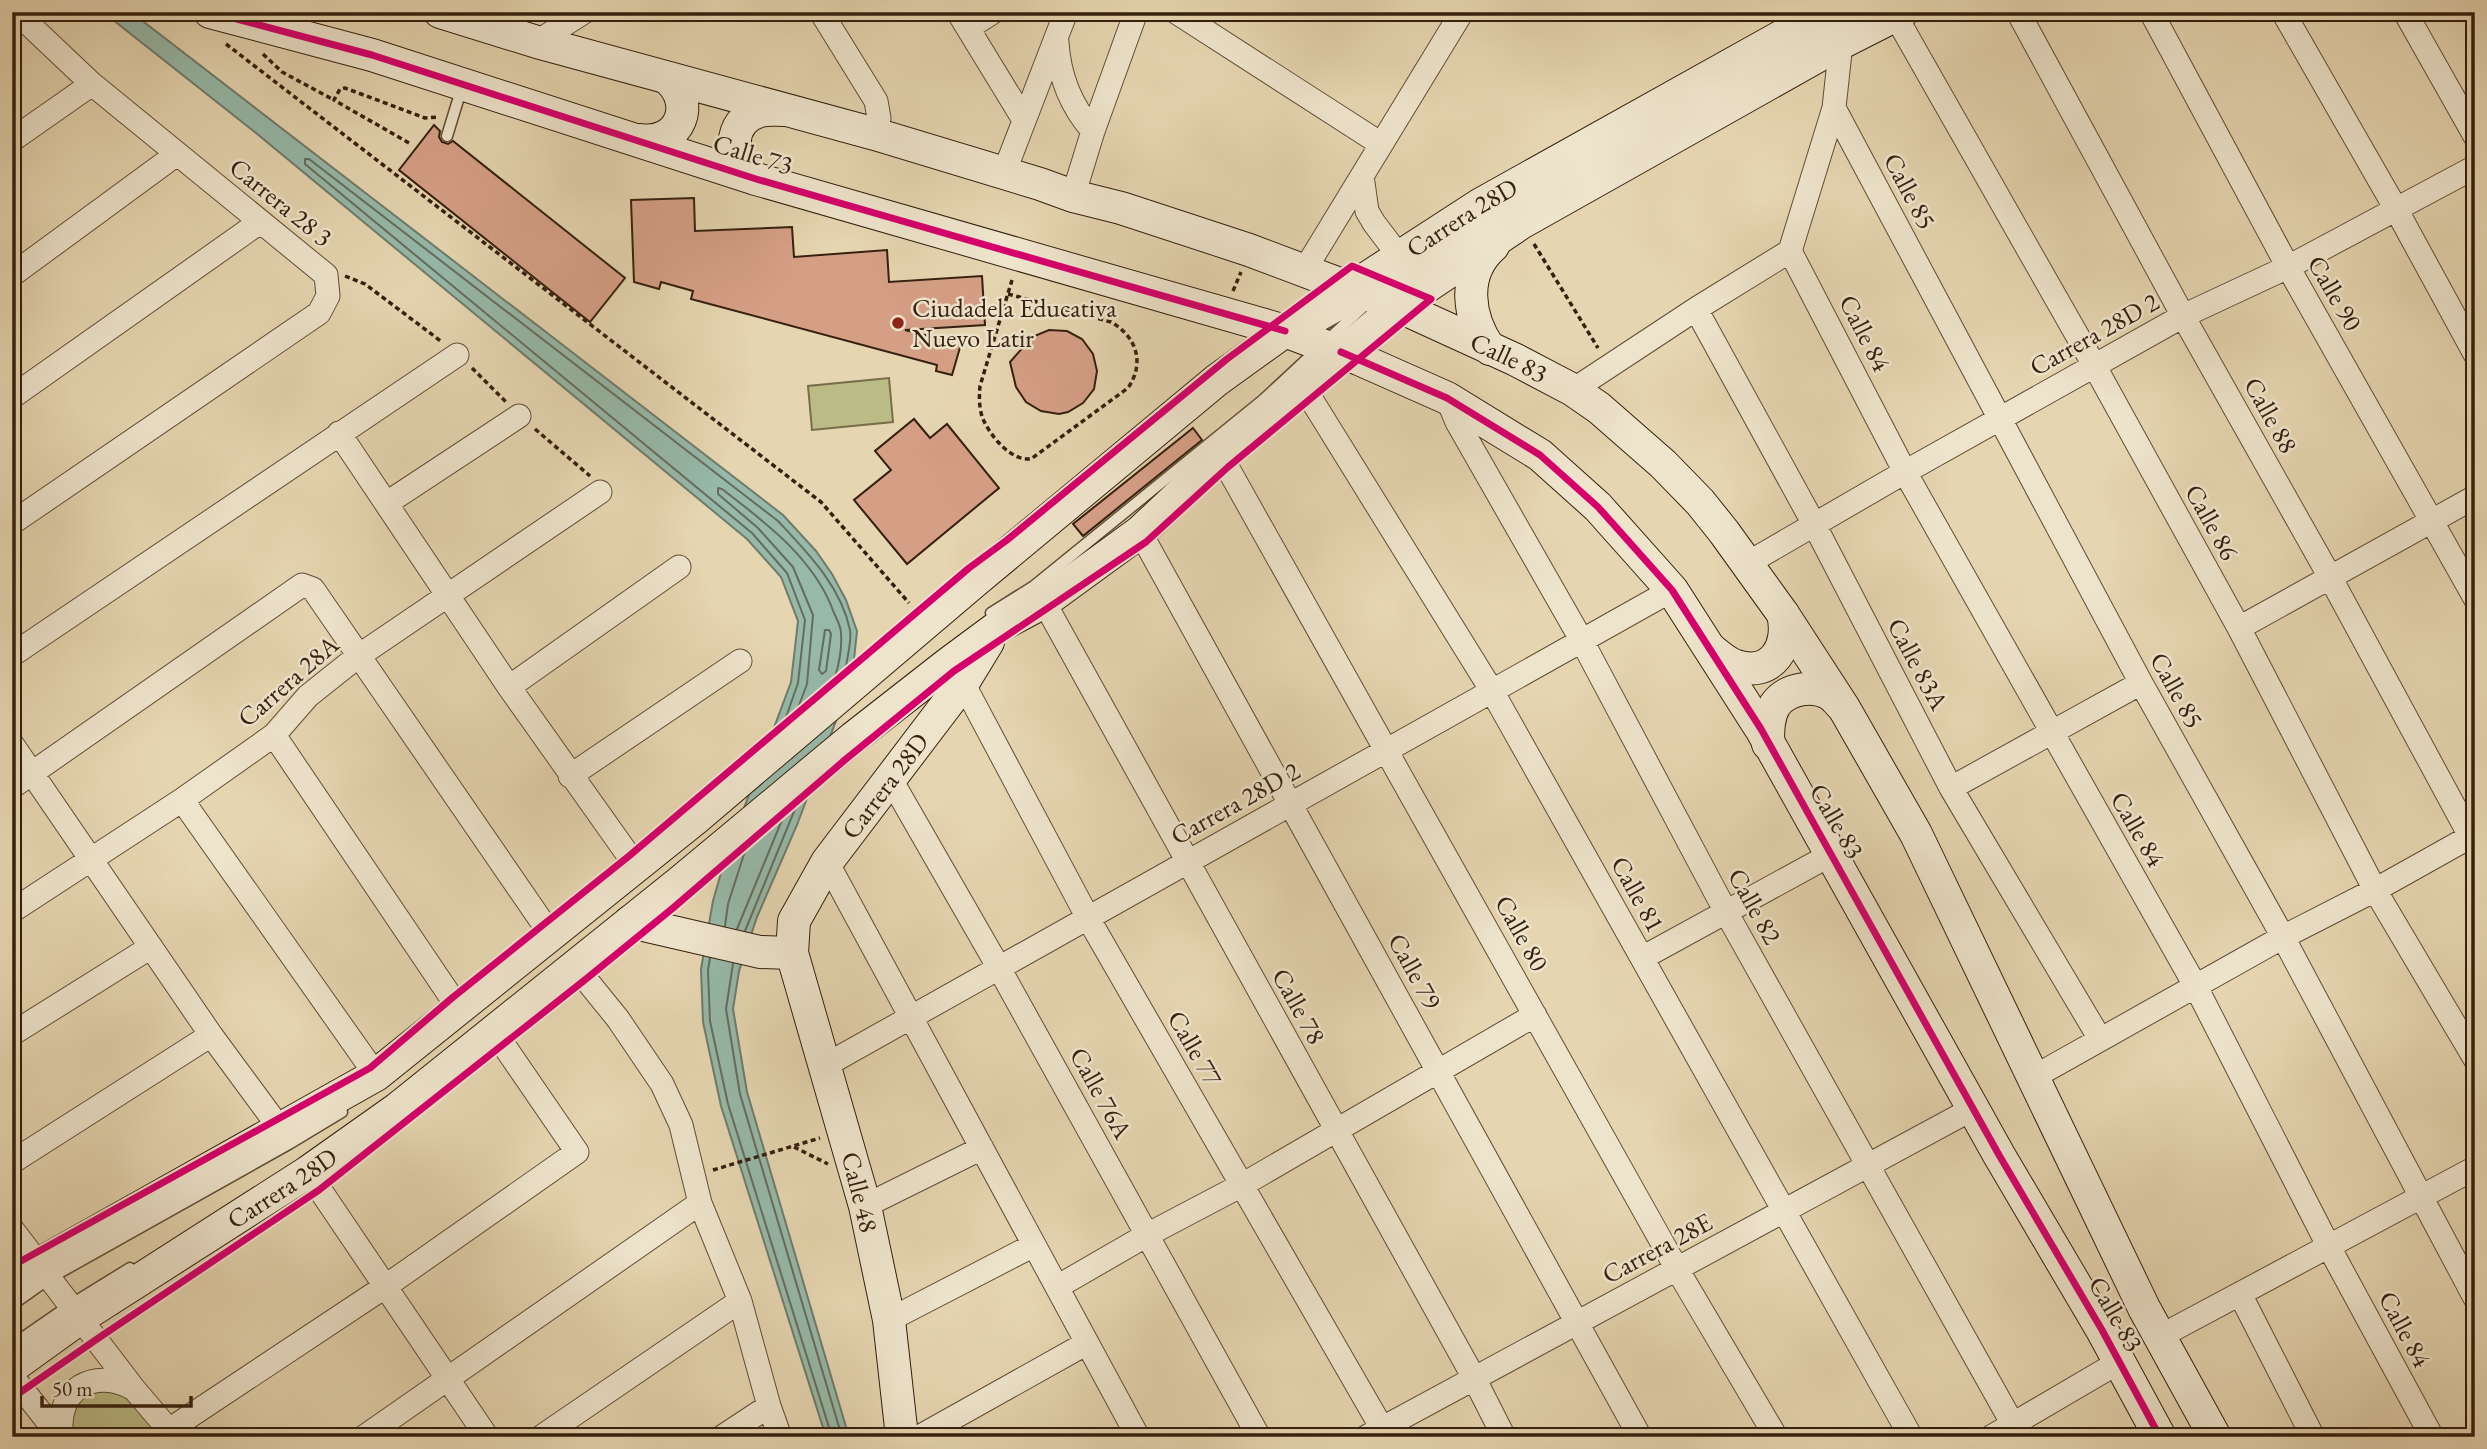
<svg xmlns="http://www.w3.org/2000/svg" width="2487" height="1449" font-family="'EB Garamond',serif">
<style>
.green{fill:#bbbb86;stroke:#786d4a;stroke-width:2}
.water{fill:#96b9a9;stroke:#6f7b6b;stroke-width:2}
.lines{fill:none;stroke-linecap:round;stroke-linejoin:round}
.shore{stroke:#666c5c;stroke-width:2}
.building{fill:#d59f86;stroke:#351f0e;stroke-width:2}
.lane-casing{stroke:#614c36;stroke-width:13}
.street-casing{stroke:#614c36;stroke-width:25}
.secondary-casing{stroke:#351f0e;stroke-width:34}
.path{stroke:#351f0e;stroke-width:3.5;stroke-dasharray:5 3.5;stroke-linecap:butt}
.lane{stroke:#eee4cc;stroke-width:10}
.street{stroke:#eee4cc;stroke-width:23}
.secondary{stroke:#eee4cc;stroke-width:32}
.cycleway-casing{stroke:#eee4cc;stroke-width:11}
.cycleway{stroke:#d6006c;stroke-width:7}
.poi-dot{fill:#8f2418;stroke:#eee4cc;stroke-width:2.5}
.labels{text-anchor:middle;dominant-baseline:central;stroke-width:5;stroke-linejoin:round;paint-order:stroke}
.street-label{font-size:26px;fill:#351f0e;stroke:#eee4cc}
.poi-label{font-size:26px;fill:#351f0e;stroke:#eee4cc;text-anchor:start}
</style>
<rect width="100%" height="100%" fill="#e5d5b0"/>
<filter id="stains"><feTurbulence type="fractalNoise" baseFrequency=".00286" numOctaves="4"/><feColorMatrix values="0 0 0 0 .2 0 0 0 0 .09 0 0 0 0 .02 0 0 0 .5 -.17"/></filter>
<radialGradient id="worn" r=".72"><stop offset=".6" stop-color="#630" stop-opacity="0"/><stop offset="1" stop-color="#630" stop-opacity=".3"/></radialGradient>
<path class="green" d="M889 378 893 422 812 430 808 386Z
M103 1379 175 1437H62L63 1406Z"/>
<path class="water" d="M103 12H131L783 515 816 551 832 574 846 600 857 631 852 678 797 825 757 917 739 971 733 1009 747 1092 849 1437H826L721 1106 703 1022 701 969 713 901 725 859 791 682 798 621 781 577 747 539 256 133Z"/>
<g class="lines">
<path class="shore" d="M825 630H829L831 634 826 671 822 674 819 670Z
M798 708 807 684 813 615 793 567 758 528 718 494V488L722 489C765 522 815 559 834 613 837 619 841 627 841 633 842 646 839 664 835 677
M785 720 798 683 805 620 787 573 752 533 305 164V159H309L778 521C807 552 841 586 850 630 852 641 847 656 846 668
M725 926 728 904 745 851
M737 929 782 820
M745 931 795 809
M710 958 708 970 710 1021 728 1104 832 1437
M733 964 726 1009 740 1094 842 1437"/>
</g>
<path class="building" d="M434 125 440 131 439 137 442 142 448 144 453 141 625 278 590 322 399 170Z
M694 198 695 231 792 227 794 257 887 250 889 282 982 276 985 325 905 330 961 344 952 375 936 371 937 365 691 299 693 291 661 282 659 289 634 282 631 200Z
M1049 330 1067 331 1082 339 1093 354 1097 371 1094 389 1083 403 1068 412 1059 414 1041 411 1026 402 1016 387 1010 362 1032 337Z
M914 419 930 438 947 424 999 488 907 564 854 500 891 470 875 451Z
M1193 428 1202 440 1083 536 1073 524Z"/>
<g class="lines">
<defs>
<path id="lane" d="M447 136 462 87
M1381 292 1512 207 1862 12
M1314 330 1367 300
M991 613 1034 586 1263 400 1362 308
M12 1305 50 1278 289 1144 342 1112
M12 1345 70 1305 130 1268"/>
<path id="street" d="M821 12 876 101 879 118 875 134
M958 12 1024 120
M1176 12 1381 144
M2018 12 2183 316 2330 577 2475 845
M2151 12 2288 267 2475 598
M2283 12 2396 209 2475 354
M2405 12 2475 136
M1895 15 2094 365 2239 628 2375 890 2475 1059
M12 16 17 13 92 84 326 275 328 296 319 313 12 523
M968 28 993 12
M537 42 584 12
M1057 42C1059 76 1070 105 1093 131
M1834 108 2141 683 2283 937 2475 1298
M12 140 92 84
M1004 173 1066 12
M1362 176 1367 211 1374 223 1399 256
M1073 196 1093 131 1136 12
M1790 251 1905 472 2196 987 2329 1247 2432 1437
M1304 271 1462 12
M12 275 177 154
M1696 309 1815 526 1951 788 2100 1039
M1303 386 1492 691 1911 1437
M1573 390 1696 309 1790 251 1834 108 1841 43
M12 397 260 222
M1447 398 1457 422 1582 641 1726 912 2020 1437
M339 433 509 687 636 866
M1221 456 1677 1269 1776 1437
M387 503 519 416
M1140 532 1640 1437
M1748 563 1905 472 2183 316 2288 267 2475 167
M1044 602 1474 1378 1504 1437
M2239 628 2475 497
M12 655 457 355
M963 683 1088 918 1387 1437
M509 687 679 567
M274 735 459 1009
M12 744 211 1035 281 1130
M570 776 740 661
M890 778 999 968 1259 1437
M12 787 302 585 313 589 551 935
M1951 788 2141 683
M182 800 376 1075
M827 862 1138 1437
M12 911 182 800 274 735 308 696 357 657 600 492
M1642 958 1832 854
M575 966 618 1019 662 1084 681 1125 700 1203 740 1301 769 1406 780 1437
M12 1034 151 947
M826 1065 1672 590
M2032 1078 2283 937 2375 890 2475 834
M12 1162 211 1035
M308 1172 487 1437
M865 1206 982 1148
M12 1229 134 1389 175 1437
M1057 1287 1147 1235 1242 1185 1535 1015
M2240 1294 2313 1437
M889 1320 1034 1245
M2159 1337 2475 1168
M12 1376 60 1437
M169 1430 386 1286 577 1152 494 1031
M62 1437C54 1390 94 1366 134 1389
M364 1437 700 1203
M541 1437 740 1301
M722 1437 769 1406
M919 1437 1087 1343
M1366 1437 1974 1108
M1991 1437 2119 1362"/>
<g id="secondary">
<path d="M210 12 372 55 756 179 1285 331 1359 359 1447 398 1540 455 1598 507 1672 590 1761 729 1999 1155 2102 1330 2160 1437"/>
<path id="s1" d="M440 12 537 42 875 134 1040 184 1073 196 1121 208 1249 250 1398 306 1516 360 1573 390 1599 408 1663 464 1700 502 1724 532 1783 614 1844 708 1916 834 2144 1308 2215 1437"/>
<path d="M641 140C680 145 697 103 667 78"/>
<path d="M756 179C728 163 726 121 760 111 768 109 775 110 783 110"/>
<path d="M1490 349C1468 318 1461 274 1493 246"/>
<path d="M1713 651C1719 656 1727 663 1736 666 1772 678 1791 646 1783 614"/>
<path d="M1768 744C1768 731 1768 717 1775 705 1787 688 1814 684 1831 695 1835 698 1839 703 1843 707"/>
<path d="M630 922 760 952 792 953"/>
<path id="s2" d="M12 1282 39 1264 376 1075 695 819 975 581 1217 380 1285 331 1481 204 1825 12"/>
<path id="s3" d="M12 1367 80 1318 308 1172 397 1109 680 882 853 738 949 663 999 626 1044 602 1140 532 1221 456 1398 306 1521 223 1841 43 1902 12"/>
<path id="s4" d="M902 1437 889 1320 865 1206 792 953 794 921 827 862 963 683 988 642"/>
</g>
</defs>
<use href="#lane" class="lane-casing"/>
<use href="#street" class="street-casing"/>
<use href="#secondary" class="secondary-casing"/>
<path class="path" d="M226 44 821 502 909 603
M263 54 282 72 334 100
M409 143 334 100 340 89 345 88 425 118 438 117
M1534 244 1598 348
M345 276 365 284 442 342
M1233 291 1241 272
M1008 294 1111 322C1137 337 1145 363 1128 388L1031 459C1011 461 991 437 983 419 979 409 979 397 980 386L1012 280
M472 368 506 402
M535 429 590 476
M794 1147 828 1164
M713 1170 820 1138"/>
<use href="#lane" class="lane"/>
<use href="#street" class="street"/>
<use href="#secondary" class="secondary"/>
<defs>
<path id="cycleway" d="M210 12 372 55 756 179 1285 331
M1341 352 1447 398 1540 455 1598 507 1672 590 1761 729 1999 1155 2102 1330 2160 1437
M12 1266 370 1068 452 998 629 856 969 568 1007 540 1227 359 1352 266 1431 299 1228 467 1146 542 954 671 846 759 673 908 586 979 319 1190 97 1339 12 1398"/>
</defs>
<use href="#cycleway" class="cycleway-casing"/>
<use href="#cycleway" class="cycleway"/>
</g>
<circle class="poi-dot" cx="898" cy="323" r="7"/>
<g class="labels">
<g class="street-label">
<text transform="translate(753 154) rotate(17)">Calle 73</text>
<text transform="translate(1910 191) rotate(62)">Calle 85</text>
<text transform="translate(281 202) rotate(39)">Carrera 28 3</text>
<text stroke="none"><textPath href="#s2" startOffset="1804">Carrera 28D</textPath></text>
<text transform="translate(2335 293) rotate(60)">Calle 90</text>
<text transform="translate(1865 333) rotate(63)">Calle 84</text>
<text transform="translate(2094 334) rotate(-29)">Carrera 28D 2</text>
<text stroke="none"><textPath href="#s1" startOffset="1125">Calle 83</textPath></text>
<text transform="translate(2271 415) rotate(61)">Calle 88</text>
<text transform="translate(2212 522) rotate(61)">Calle 86</text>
<text transform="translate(1918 664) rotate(62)">Calle 83A</text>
<text transform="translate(288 681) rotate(-41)">Carrera 28A</text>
<text transform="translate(2177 690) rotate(61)">Calle 85</text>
<text stroke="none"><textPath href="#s4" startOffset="693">Carrera 28D</textPath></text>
<text transform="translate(1235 803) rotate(-29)">Carrera 28D 2</text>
<text transform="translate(1837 821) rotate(60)">Calle 83</text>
<text transform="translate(2138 829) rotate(60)">Calle 84</text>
<text transform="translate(1638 894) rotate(61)">Calle 81</text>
<text transform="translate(1755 906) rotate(61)">Calle 82</text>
<text transform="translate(1522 933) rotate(61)">Calle 80</text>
<text transform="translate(1415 971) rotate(61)">Calle 79</text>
<text transform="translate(1299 1006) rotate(61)">Calle 78</text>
<text transform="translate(1195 1048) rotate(60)">Calle 77</text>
<text transform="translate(1101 1093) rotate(61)">Calle 76A</text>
<text stroke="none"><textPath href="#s3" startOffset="324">Carrera 28D</textPath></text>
<text transform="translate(860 1192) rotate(76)">Calle 48</text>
<text transform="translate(1657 1248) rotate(-28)">Carrera 28E</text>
<text transform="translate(2116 1314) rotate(60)">Calle 83</text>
<text transform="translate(2405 1329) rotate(62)">Calle 84</text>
</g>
<g class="poi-label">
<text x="912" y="308">Ciudadela Educativa<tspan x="912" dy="30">Nuevo Latir</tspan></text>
</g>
</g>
<rect width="2487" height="1449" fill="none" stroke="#e5d5b0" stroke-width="42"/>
<rect x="14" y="14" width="2459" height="1421" fill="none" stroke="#351f0e" stroke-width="3.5"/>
<rect x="21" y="21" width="2445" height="1407" fill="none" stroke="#351f0e" stroke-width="2"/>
<path d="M42 1396v10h149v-10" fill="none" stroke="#351f0e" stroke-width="3.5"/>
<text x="52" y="1396" font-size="21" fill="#351f0e" stroke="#eee4cc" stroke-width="5" paint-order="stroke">50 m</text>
<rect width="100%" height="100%" filter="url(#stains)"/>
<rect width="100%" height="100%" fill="url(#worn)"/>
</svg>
